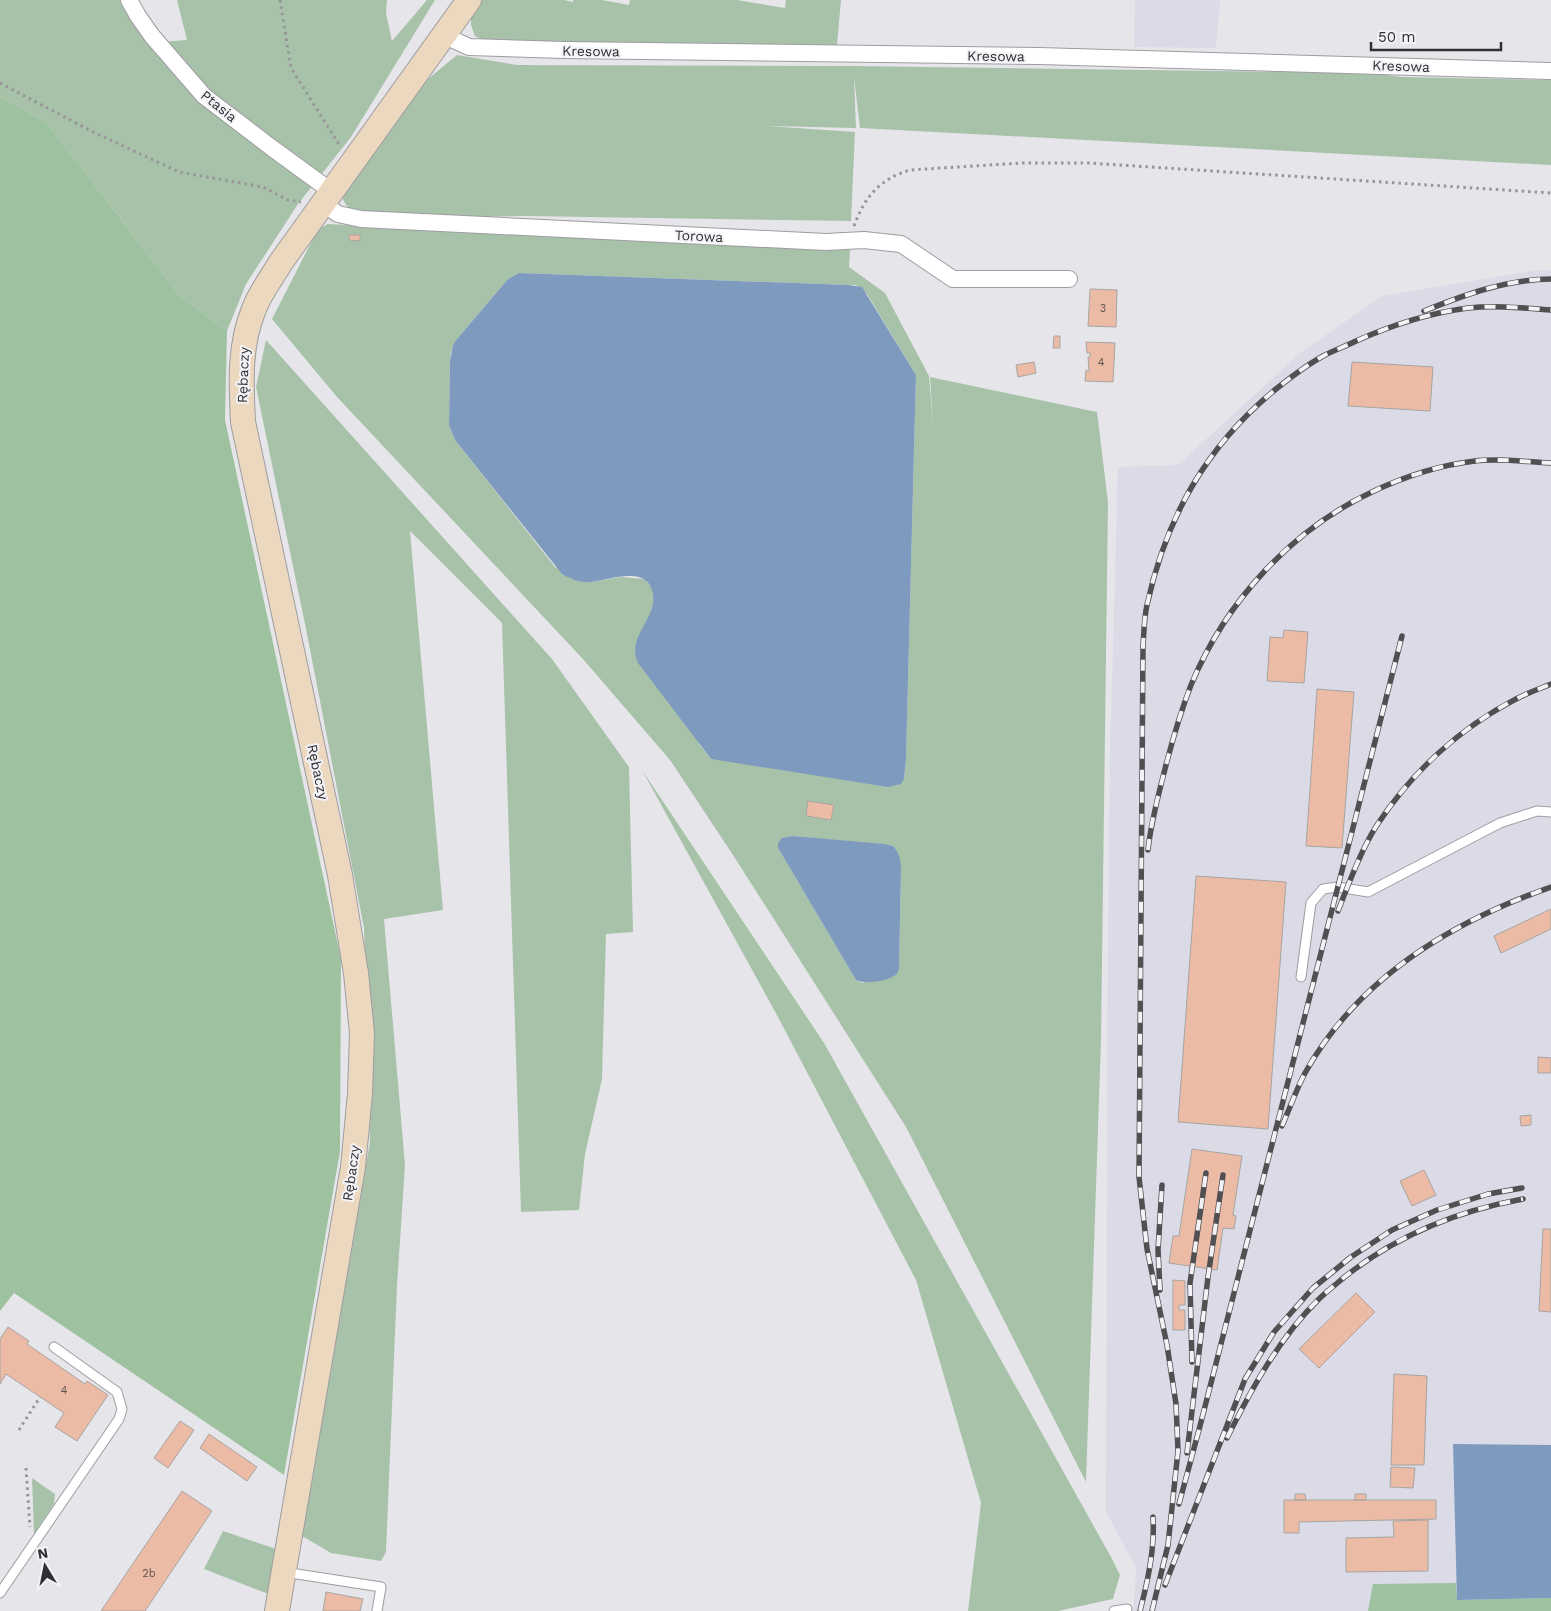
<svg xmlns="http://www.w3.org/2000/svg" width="1551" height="1611" font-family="'Work Sans',sans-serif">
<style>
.built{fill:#dadbe6}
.green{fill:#a8c2a9;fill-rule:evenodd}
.forest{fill:#9ec29f}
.water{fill:#7e9bbf}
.building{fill:#ebbba6;stroke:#a8a4a2}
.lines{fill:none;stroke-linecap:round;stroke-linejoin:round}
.lane-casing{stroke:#9d9da1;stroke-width:11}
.street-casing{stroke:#9d9da1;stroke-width:18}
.secondary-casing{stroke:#9d9da1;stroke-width:26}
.path{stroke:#969699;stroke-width:3;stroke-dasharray:2.5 4;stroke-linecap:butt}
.lane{stroke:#fff;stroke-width:9}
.street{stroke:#fff;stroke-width:16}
.secondary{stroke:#ebd8bf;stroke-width:24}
.rail-casing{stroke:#505053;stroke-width:5.5}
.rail{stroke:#f3f3f7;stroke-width:4;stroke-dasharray:11;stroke-linecap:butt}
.labels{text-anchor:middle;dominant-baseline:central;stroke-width:4;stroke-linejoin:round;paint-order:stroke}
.number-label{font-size:11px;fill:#5f534f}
.street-label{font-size:14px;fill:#303032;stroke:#f3f3f7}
</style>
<rect width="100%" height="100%" fill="#e6e6ea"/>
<path class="built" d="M1135 0H1220L1216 48 1134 47Z
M1551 270V1611H1131L1134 1603 1136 1568 1106 1512 1107 1042 1110 754 1118 467 1178 465 1299 354 1382 296 1532 271Z"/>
<path class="green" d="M0 0H134L147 43 187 40 177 0H387L386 13 392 41 427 0H435L351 137 298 204 246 284 227 331 179 295 48 124 0 96Z
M482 0H564L573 2V0H602L629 5 630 0H737L785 8 786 0H841L837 45 567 42 489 44 475 36 471 25V18L474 11Z
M457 55 517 65 853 66 1369 73 1402 77 1551 80V165L860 128 854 77 856 128 767 126 855 132 851 221 525 216 424 218 353 211C347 207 344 203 342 196L417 88Z
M328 224 850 250 849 267 885 293 929 376 933 425 930 377 1097 412 1108 502 1101 1040 1086 1482 906 1127 733 855 670 760 582 658 337 397 272 319 318 229ZM519 273 849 285H856L867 294 916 375 906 759 904 779 711 759 699 744 651 611 654 603 652 588 645 579 621 577 591 582 555 567 455 440 449 425 450 361 451 352 457 339 508 279ZM793 836 893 846 901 872 899 969 862 983 856 980 778 848V843Z
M266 340 552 659 629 767 633 932 606 934 602 1079 585 1154 579 1210 521 1212 502 623 410 531 443 910 384 919 405 1165 397 1286 386 1552 381 1561 331 1553 302 1536 370 1142 367 1039 364 928 307 634 256 387Z
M642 770 824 1043 1111 1557 1120 1575 1113 1599 1058 1611H968L981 1503 916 1280 778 1017Z
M32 1478 55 1494 54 1504 34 1534Z
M223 1531 279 1550 271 1595 204 1569Z"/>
<path class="forest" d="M0 96 48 124 179 295 227 331 225 420 341 959 340 1151 284 1475 14 1293 0 1311Z
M1456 1583 1457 1600 1551 1598V1611H1368L1373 1584Z"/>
<path class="water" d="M519 273 849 285 862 287 916 375 906 759 904 779 901 784 888 787 711 759 638 663C626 636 656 621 653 595 649 564 611 580 591 582 580 583 571 579 562 574L455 440 449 425 450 361 453 345 457 339 508 279Z
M793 836 884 844 893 846C900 854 901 861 901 872L899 969 897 974C888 981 866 985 856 980L778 848V843L782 838Z
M1453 1444 1551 1445V1598L1457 1600Z"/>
<path class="building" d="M349 235H360V241L349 240Z
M1090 289 1117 290 1116 327 1088 326Z
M1054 336H1060V348H1053Z
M1086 342 1115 343 1113 382 1085 381 1086 370 1089 371 1088 357H1090V353H1087Z
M1034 362 1036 373 1018 377 1016 365Z
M1352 362 1433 367 1430 411 1348 406Z
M1284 630 1308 632 1304 683 1267 681 1270 637 1283 638Z
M1317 689 1354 692 1342 848 1306 846Z
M808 801 834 805 831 820 806 816Z
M1196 876 1286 882 1268 1129 1178 1122Z
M1551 909V929L1501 953 1494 936Z
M1538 1057 1551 1058V1073H1538Z
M1531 1115V1125L1521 1126 1520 1116Z
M1192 1149 1242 1156 1233 1215 1236 1216 1234 1229 1223 1228 1217 1270 1169 1263 1173 1236H1179Z
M1424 1170 1436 1195 1412 1206 1400 1181Z
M1543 1229H1551V1312L1539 1311Z
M1173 1280 1185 1281V1305H1179V1310H1185V1330H1173Z
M1356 1293 1375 1312 1319 1368 1299 1349Z
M8 1327 29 1341 27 1344 85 1384 87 1381 108 1395 77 1441 55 1427 64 1413 6 1374 0 1384V1339Z
M1394 1374 1427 1376 1424 1465H1391Z
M180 1421 194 1430 168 1468 154 1458Z
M209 1434 257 1467 247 1481 200 1448Z
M1391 1467 1415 1468 1413 1488 1390 1487Z
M182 1491 212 1511 145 1611H101Z
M1295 1494H1305L1306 1500H1295Z
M1355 1494H1366V1500H1355Z
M1284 1500H1436V1519L1299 1522V1533H1284Z
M1428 1520V1571L1346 1572V1538L1394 1537 1393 1521Z
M326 1592 363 1599 360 1611H323Z"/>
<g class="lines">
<defs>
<path id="lane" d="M1301 977 1311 903 1323 889 1338 887 1368 892 1500 823 1537 811 1551 812
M284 1572 381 1587 377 1611
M0 1593 119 1419 122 1409 117 1392 54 1347
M1114 1611 1127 1609"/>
<path id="street" d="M129 0 138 16 152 36 204 96 272 148 331 191
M443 35 469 47 564 50 1039 56 1551 71
M322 203 338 214 361 219 826 242 864 240 901 244 953 279H1069"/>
<path id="secondary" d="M277 1611 353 1167 360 1094 362 1033 356 973 340 875 243 422C241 384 239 345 254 309 260 293 272 277 281 262L469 0"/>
</defs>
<use href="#lane" class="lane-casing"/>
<use href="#street" class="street-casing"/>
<use href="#secondary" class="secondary-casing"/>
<path class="path" d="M280 0 291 68 340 146
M0 83 93 132 179 172 263 187 288 200 301 202
M854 226C865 196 880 179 910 170L1022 163H1089L1551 193
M19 1430 40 1397
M26 1468 30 1527"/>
<use href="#lane" class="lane"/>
<use href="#street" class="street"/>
<use href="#secondary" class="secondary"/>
<defs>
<path id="rail" d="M1424 311C1464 295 1507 279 1551 279
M1148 850C1151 821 1159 793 1166 765 1173 738 1181 711 1191 685 1226 601 1292 529 1374 491 1406 476 1440 465 1475 461 1500 458 1526 462 1551 463
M1338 911C1348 885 1362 848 1377 825 1412 772 1460 728 1516 699 1527 693 1539 689 1551 684
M1282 1126C1290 1108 1296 1090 1305 1073 1358 978 1451 922 1551 887
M1160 1290 1158 1250 1162 1185
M1192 1362 1190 1283 1206 1173
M1227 1438C1252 1388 1279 1338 1319 1299 1326 1292 1334 1286 1342 1279 1395 1236 1456 1211 1523 1199
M1187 1453 1208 1277 1223 1175
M1179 1504 1200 1426 1402 636
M1165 1585 1245 1379 1274 1332 1313 1288 1351 1257 1392 1230 1437 1210 1488 1194 1522 1188
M1140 1611C1148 1580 1155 1548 1153 1517
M1152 1611 1168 1545 1178 1451 1176 1404 1167 1345 1147 1249 1139 1177 1143 646C1144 633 1144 618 1147 605 1166 518 1206 446 1276 389 1291 377 1308 364 1325 355 1335 350 1346 346 1356 341 1392 325 1429 313 1468 308 1495 305 1524 308 1551 310"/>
</defs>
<use href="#rail" class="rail-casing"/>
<use href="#rail" class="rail"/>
</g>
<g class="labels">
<g class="number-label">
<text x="1103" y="308">3</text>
<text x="1101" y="362">4</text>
<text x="64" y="1390">4</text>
<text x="149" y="1573">2b</text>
</g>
<g class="street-label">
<text transform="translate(591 51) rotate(1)">Kresowa</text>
<text transform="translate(996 56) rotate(1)">Kresowa</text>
<text transform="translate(1401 66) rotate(2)">Kresowa</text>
<text transform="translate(219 106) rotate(39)">Ptasia</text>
<text transform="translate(699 236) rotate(3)">Torowa</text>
<text transform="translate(243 375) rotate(-88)">Rębaczy</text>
<text transform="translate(318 772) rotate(78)">Rębaczy</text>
<text transform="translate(351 1173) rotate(-82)">Rębaczy</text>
</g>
</g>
<g transform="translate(45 1566) rotate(350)" stroke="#f3f3f7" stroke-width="4" paint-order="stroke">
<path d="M0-4L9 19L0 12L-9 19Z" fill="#303032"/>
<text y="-8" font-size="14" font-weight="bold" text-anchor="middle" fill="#303032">N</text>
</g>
<path d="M1371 42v8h130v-8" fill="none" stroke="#303032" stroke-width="2.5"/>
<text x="1378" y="42" font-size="15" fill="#303032" stroke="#f3f3f7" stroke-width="4" paint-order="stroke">50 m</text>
</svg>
